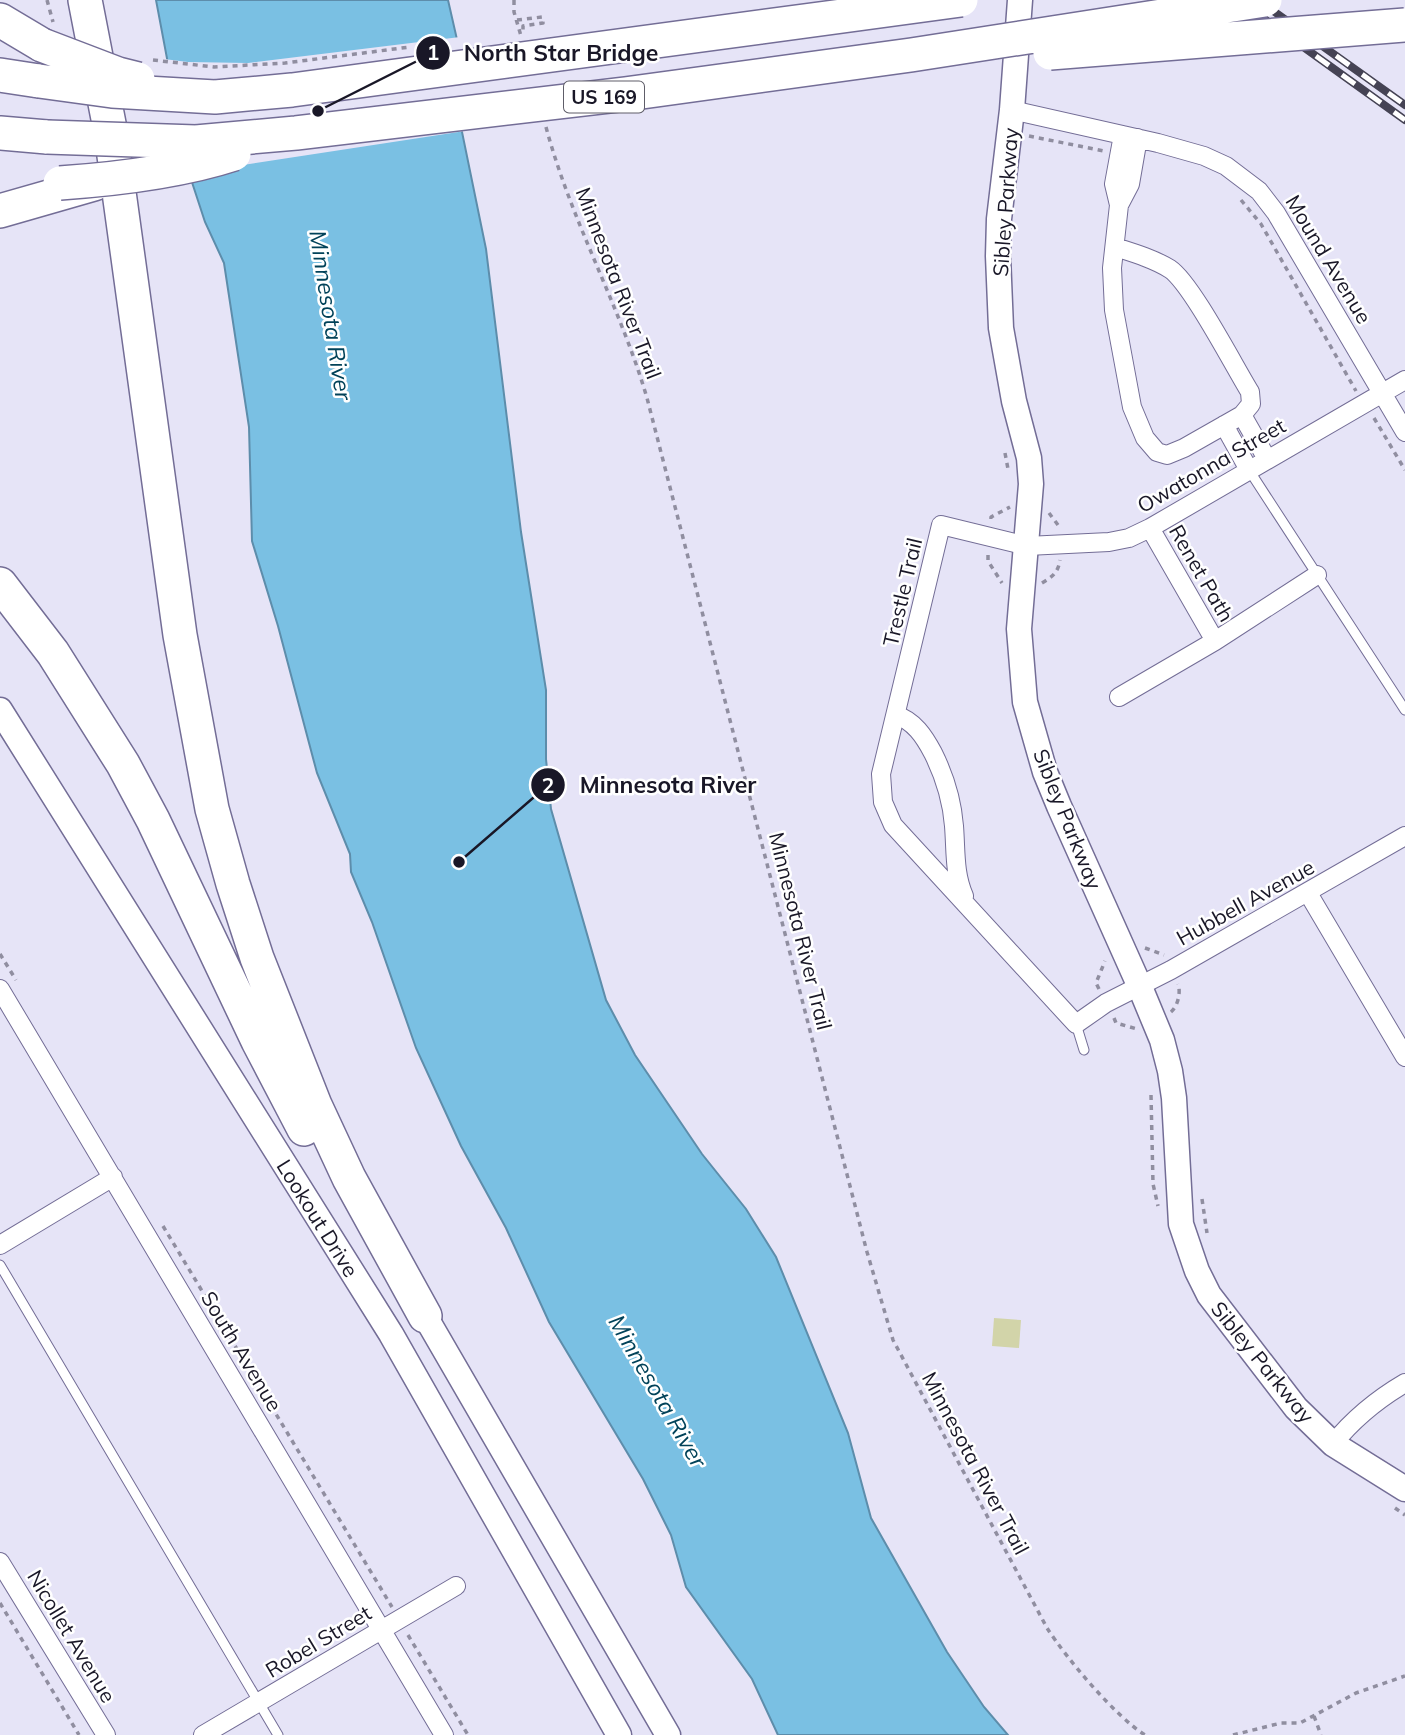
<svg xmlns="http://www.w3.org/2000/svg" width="1405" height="1735" font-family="Mulish,sans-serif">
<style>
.green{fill:#d2d4a9}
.water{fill:#7ac0e3;stroke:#5d8dab;stroke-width:2}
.pier{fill:#e6e4f7}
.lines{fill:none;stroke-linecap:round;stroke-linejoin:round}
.lane-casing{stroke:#736d96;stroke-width:11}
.street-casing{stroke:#736d96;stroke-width:20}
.secondary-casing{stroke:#736d96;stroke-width:27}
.highway-casing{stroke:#736d96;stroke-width:36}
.path{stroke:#908ea0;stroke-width:3.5;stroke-dasharray:5 5;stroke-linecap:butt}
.lane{stroke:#fff;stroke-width:9}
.street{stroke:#fff;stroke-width:18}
.secondary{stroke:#fff;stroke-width:24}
.highway{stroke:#fff;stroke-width:33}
.rail-casing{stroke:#454354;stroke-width:8}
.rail{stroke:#fff;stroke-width:5;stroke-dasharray:16;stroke-linecap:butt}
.highway-bridge-casing{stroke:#736d96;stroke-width:36;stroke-linecap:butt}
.path-bridge{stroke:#908ea0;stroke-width:3.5;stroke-dasharray:5 5;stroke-linecap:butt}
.highway-bridge{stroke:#fff;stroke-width:33}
.labels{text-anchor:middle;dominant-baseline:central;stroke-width:5;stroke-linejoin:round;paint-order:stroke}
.shield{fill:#fff;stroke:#5e5d68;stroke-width:2}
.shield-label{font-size:19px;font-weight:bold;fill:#191727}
.street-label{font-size:21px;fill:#191727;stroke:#fff}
.water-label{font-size:23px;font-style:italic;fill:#014259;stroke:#fff}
.leader{fill:none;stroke:#191727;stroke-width:2.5}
.callout-dot{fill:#191727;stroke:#fff;stroke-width:2.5}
.mark-label{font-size:21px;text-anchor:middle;font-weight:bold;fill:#fff}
.callout-label{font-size:23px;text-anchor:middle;font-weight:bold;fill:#191727;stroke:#fff;stroke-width:5;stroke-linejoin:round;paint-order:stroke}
</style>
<rect width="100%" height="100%" fill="#e6e4f7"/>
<path class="green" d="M994 1318 1021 1320 1019 1348 992 1346Z"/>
<path class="water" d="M156 0H448L461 57 462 132 486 249 521 532 546 690V759L551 809 606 1000 635 1055 702 1154 746 1209 776 1257 848 1433 871 1518 947 1652 984 1707 1008 1735H778L752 1679 686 1587 671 1535 643 1479 549 1322 506 1228 461 1146 416 1048 372 922 351 872 350 854 317 773 278 626 252 541 249 427 224 263 205 222 188 170Z"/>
<path class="pier" d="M460 37 464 57 465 131 230 167 184 171 164 59 188 62 248 63Z"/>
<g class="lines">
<defs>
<path id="lane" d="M1249 470 1405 710
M1076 1024 1084 1050
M0 1265 278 1735"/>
<path id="street" d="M1012 110 1158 143 1204 156 1226 166 1259 191 1276 213 1405 432
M1119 205 1114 184 1123 135
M1115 247C1134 253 1154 259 1170 269 1191 283 1234 366 1250 392L1251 404 1242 415 1184 448 1167 455 1157 452 1145 438 1132 407 1114 310 1112 268 1119 205 1130 184 1138 138
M1405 380 1150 528 1129 538 1109 542 1027 546 941 525 881 774 883 802 893 825 1076 1024 1106 1003 1171 970 1405 836
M1242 415 1267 459
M1224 425 1249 470
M1150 528 1215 641
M1119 697 1215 641 1317 575
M896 715C914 721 924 736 933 753 945 777 952 800 954 826 956 851 954 873 964 896
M1308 893 1405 1057
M0 989 444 1735
M0 1245 113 1177
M1333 1444C1354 1418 1376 1400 1405 1383
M0 1562 106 1735
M203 1735 456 1586"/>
<path id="secondary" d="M1020 0 1012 110 999 219 998 256 1001 328 1014 401 1029 458 1031 484 1019 629 1025 702 1045 772 1059 806 1140 987 1162 1040 1170 1071 1174 1098 1181 1224 1197 1271 1209 1295 1296 1408 1333 1444 1405 1489
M0 710 391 1334 619 1735
M425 1316 668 1735"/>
<path id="highway" d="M85 0 111 134 180 635 212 809 233 884 257 958 315 1105 349 1178 425 1316
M0 20 42 45
M0 75 39 81
M0 133 47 137
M0 211 94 184
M0 584 53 653 123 764 153 820 258 1041 304 1129"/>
</defs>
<use href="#lane" class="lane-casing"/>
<use href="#street" class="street-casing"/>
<use href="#secondary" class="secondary-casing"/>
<use href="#highway" class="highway-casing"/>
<path class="path" d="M47 0 53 22
M514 0V12L521 36
M517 20 542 17 543 23 523 26V32
M546 127C571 221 620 306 647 398L867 1252 893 1340 1047 1628C1067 1659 1115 1716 1145 1735
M1029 136 1104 151
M1241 200 1261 224 1356 391
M1374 418 1405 470
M1005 453 1008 469
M1049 513 1061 529
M991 519V517L1010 507
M988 555V561L1002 583
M1042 583C1052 577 1058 573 1060 560
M1145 948 1164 955
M0 954 16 980
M1099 989 1096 983 1105 961
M1171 1012C1178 1006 1181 992 1178 984
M1114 1018 1116 1023 1137 1029
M1151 1095 1153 1184 1158 1206
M1202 1199 1207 1233
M163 1226 392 1607
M1395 1508 1405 1515
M0 1603 79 1735
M408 1635 468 1735
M1314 1716 1321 1735
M1233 1735 1281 1723H1300L1356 1693 1405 1676"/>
<use href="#lane" class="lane"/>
<use href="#street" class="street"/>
<use href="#secondary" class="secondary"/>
<use href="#highway" class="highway"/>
<defs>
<path id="rail" d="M1238 0 1405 120
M1258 0 1405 105"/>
</defs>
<use href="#rail" class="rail-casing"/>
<use href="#rail" class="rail"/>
<defs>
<path id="highway-bridge" d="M42 45 118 74 138 79
M1050 53 1405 25
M39 81 112 91 215 97 292 90 961 0
M47 137 196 142 296 133 626 94 911 55 1265 0
M60 183C118 179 179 172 234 154"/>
</defs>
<use href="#highway-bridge" class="highway-bridge-casing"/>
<path class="path-bridge" d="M153 60 214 67 285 63 410 47"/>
<use href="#highway-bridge" class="highway-bridge"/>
</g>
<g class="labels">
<rect class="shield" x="564" y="81.5" width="80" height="31" rx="5"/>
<g class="shield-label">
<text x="604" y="97">US 169</text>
</g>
<g class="street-label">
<text transform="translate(1005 202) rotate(-86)">Sibley Parkway</text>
<text transform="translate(1329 259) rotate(59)">Mound Avenue</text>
<text transform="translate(619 283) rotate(69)">Minnesota River Trail</text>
<text transform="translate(1211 465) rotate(-30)">Owatonna Street</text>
<text transform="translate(1202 573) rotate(60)">Renet Path</text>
<text transform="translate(902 592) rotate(-77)">Trestle Trail</text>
<text transform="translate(1068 819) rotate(68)">Sibley Parkway</text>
<text transform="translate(1245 902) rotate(-29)">Hubbell Avenue</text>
<text transform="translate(801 931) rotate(76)">Minnesota River Trail</text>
<text transform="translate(318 1218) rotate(58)">Lookout Drive</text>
<text transform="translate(242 1351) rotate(59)">South Avenue</text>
<text transform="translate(1263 1362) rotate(51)">Sibley Parkway</text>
<text transform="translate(976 1463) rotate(62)">Minnesota River Trail</text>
<text transform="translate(72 1636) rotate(59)">Nicollet Avenue</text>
<text transform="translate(318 1641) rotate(-31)">Robel Street</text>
</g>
<g class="water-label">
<text transform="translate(331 315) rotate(81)">Minnesota River</text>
<text transform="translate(658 1391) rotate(60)">Minnesota River</text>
</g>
</g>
<path class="leader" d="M318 111L433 53M459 862L548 785"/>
<g class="callout-dot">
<circle cx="318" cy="111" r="7"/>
<circle cx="459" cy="862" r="7"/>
<circle cx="433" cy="53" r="18"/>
<circle cx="548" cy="785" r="18"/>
</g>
<g class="mark-label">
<text x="433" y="60">1</text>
<text x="548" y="793">2</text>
</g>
<g class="callout-label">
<text x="561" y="61">North Star Bridge</text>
<text x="668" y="793">Minnesota River</text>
</g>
</svg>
